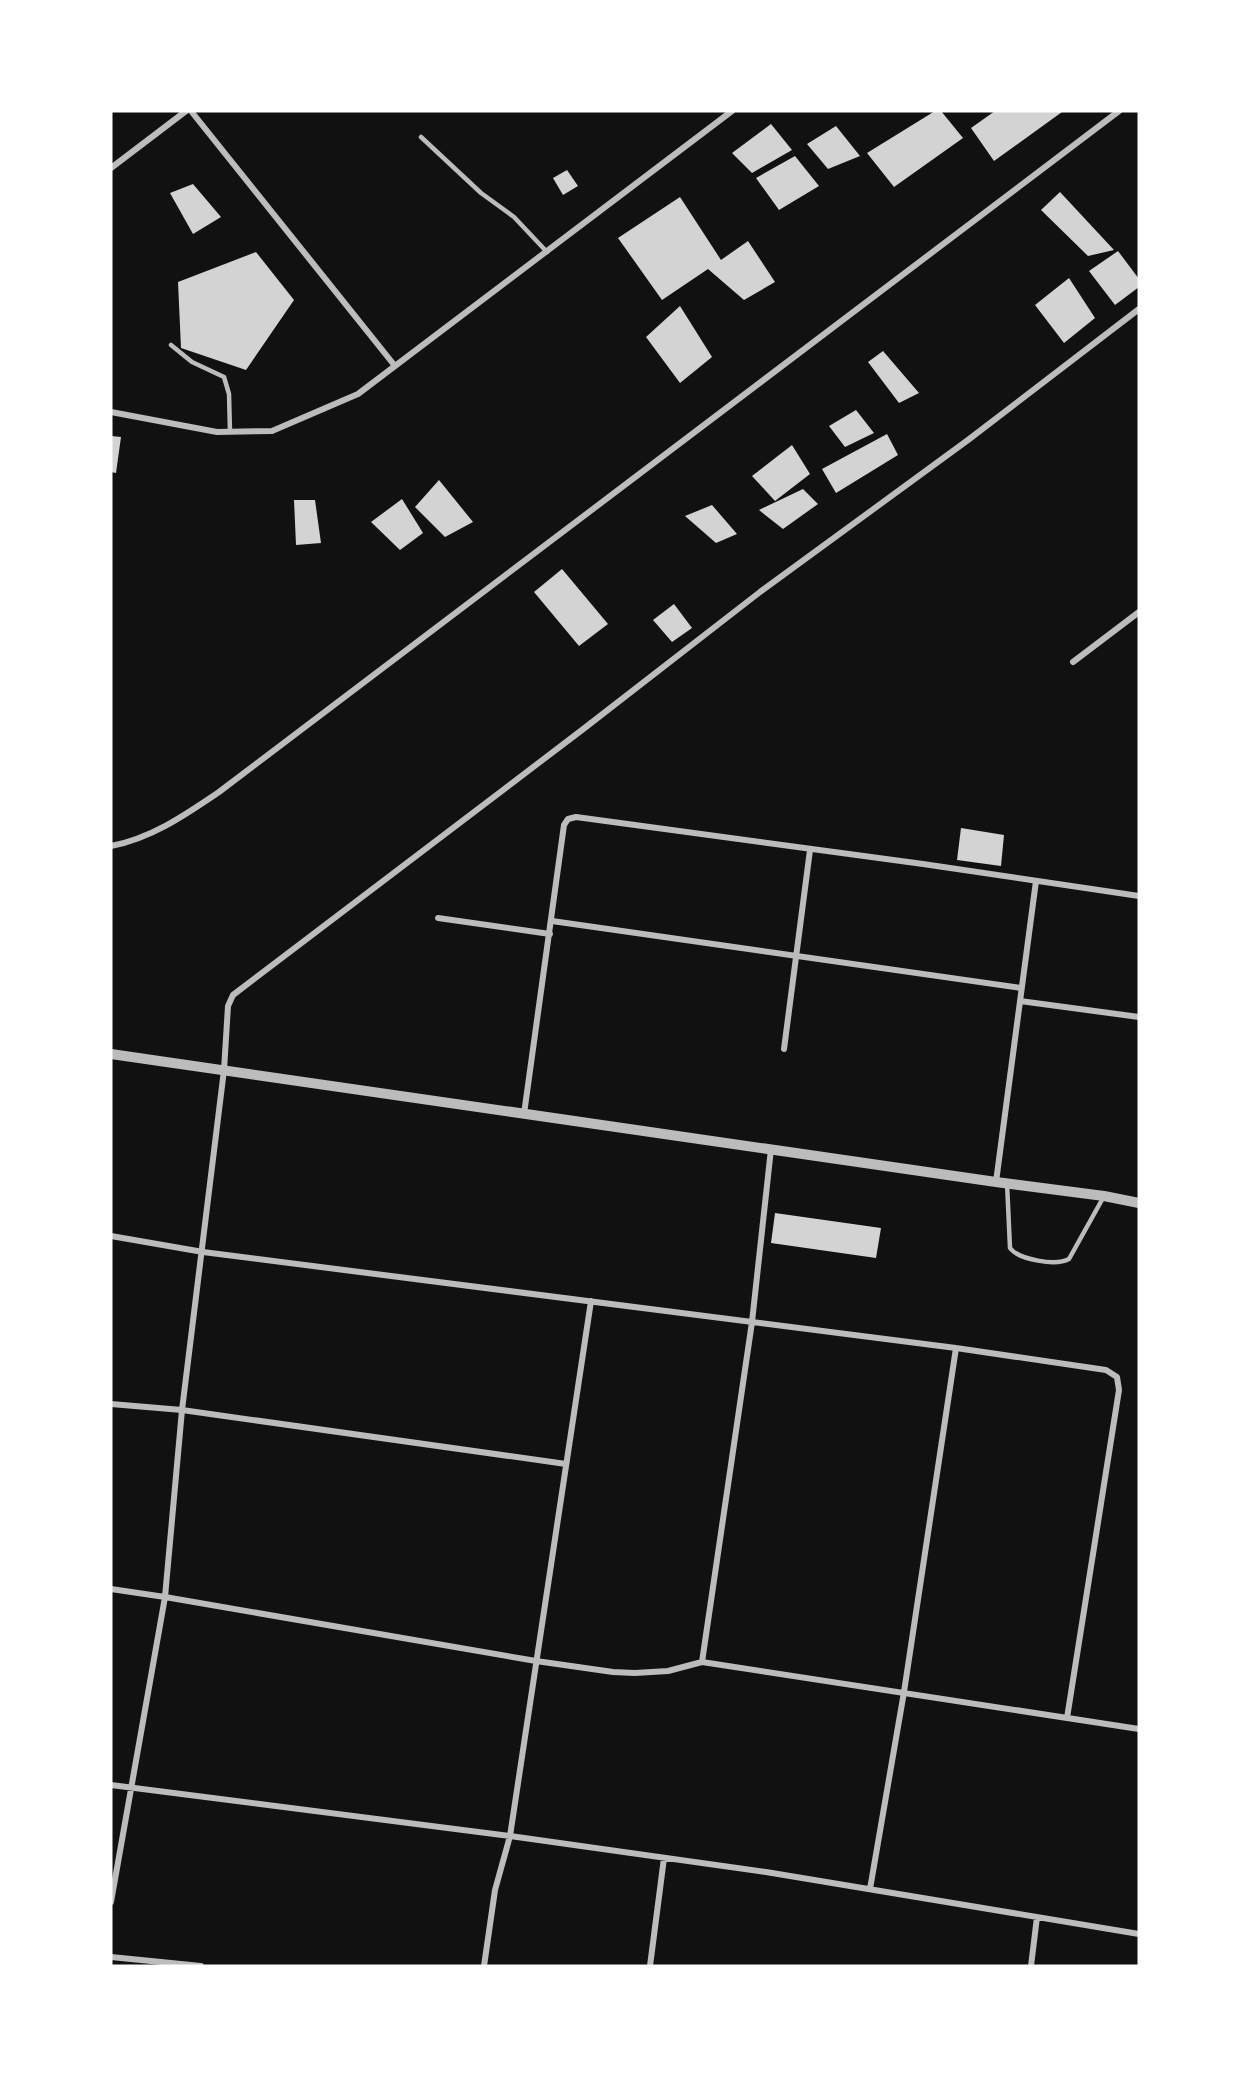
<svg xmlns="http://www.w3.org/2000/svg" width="1250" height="2077" font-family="'Public Sans',sans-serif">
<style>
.building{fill:#d3d3d3}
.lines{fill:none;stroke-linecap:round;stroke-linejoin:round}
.service{stroke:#bcbcbc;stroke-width:4.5}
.minor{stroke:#bcbcbc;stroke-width:6}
.tertiary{stroke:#bcbcbc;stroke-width:10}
</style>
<rect width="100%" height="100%" fill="#111"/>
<path class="building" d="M935 111H941L963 138 894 187 867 153Z
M995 111H1061L1062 112 994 161 971 128Z
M771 124 792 150 752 173 732 153Z
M836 126 860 156 828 169 807 144Z
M795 156 819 186 779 210 756 178Z
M567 170 578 186 563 195 553 178Z
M193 184 221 217 193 234 170 193Z
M1060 192 1114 250 1088 256 1041 210Z
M680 197 721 260 748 241 775 282 744 300 708 269 662 300 618 238Z
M1118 251 1139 279V287L1115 305 1089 271Z
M256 252 294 300 246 370 181 348 178 282Z
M1069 278 1095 318 1064 343 1035 305Z
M680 306 712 357 680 383 646 337Z
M883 351 919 393 899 403 868 362Z
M856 410 874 433 845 447 829 426Z
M887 434 898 455 836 493 822 469Z
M111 436 121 437 116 473 111 472Z
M792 445 810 474 775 501 752 476Z
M439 480 473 522 445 537 415 507Z
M803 489 818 504 783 529 759 510Z
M402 499 423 533 400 550 371 522Z
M294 500H315L321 543 296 545Z
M712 505 737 534 716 543 685 516Z
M562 569 608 624 579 646 534 592Z
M674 604 692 628 672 642 653 620Z
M961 828 1004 835 1001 866 957 860Z
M775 1213 881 1228 876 1258 771 1243Z"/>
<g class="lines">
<path class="service" d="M421 137 481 193 514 217 547 252
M171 345 192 362 224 377 229 394 230 432
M1007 1183 1010 1248C1019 1260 1056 1266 1069 1259L1103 1198"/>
<path class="minor" d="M191 111 395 366
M111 168 186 111
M111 412 217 432 272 431 358 394 732 111
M1073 662 1139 612
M111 846C152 838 185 815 219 792L1119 111
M438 918 550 934
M552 921 1021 988
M1020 1001 1139 1017
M784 1049 810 850
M524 1114 564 825 568 819 576 817 923 864 1139 896
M996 1182 1036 881
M111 1236 203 1252 956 1348 1106 1370 1117 1377 1119 1390 1067 1718
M111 1404 182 1410 566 1464
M111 1589 165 1597 536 1661 613 1672 635 1673 668 1671 702 1662 1139 1729
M702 1662 752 1322 771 1149
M111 1785 510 1836 766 1872 1139 1934
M870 1889 904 1692 956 1348
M111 1902 165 1597 182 1410 224 1070 228 1006 233 995 582 730 760 592 968 440 1139 309
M111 1957 201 1966
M484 1966 495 1890 510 1836 591 1301
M650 1966 664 1858
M1031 1966 1037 1917"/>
<path class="tertiary" d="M111 1054 996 1182 1104 1196 1139 1203"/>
</g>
<rect width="1250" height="2077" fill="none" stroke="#ffffff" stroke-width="225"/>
</svg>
